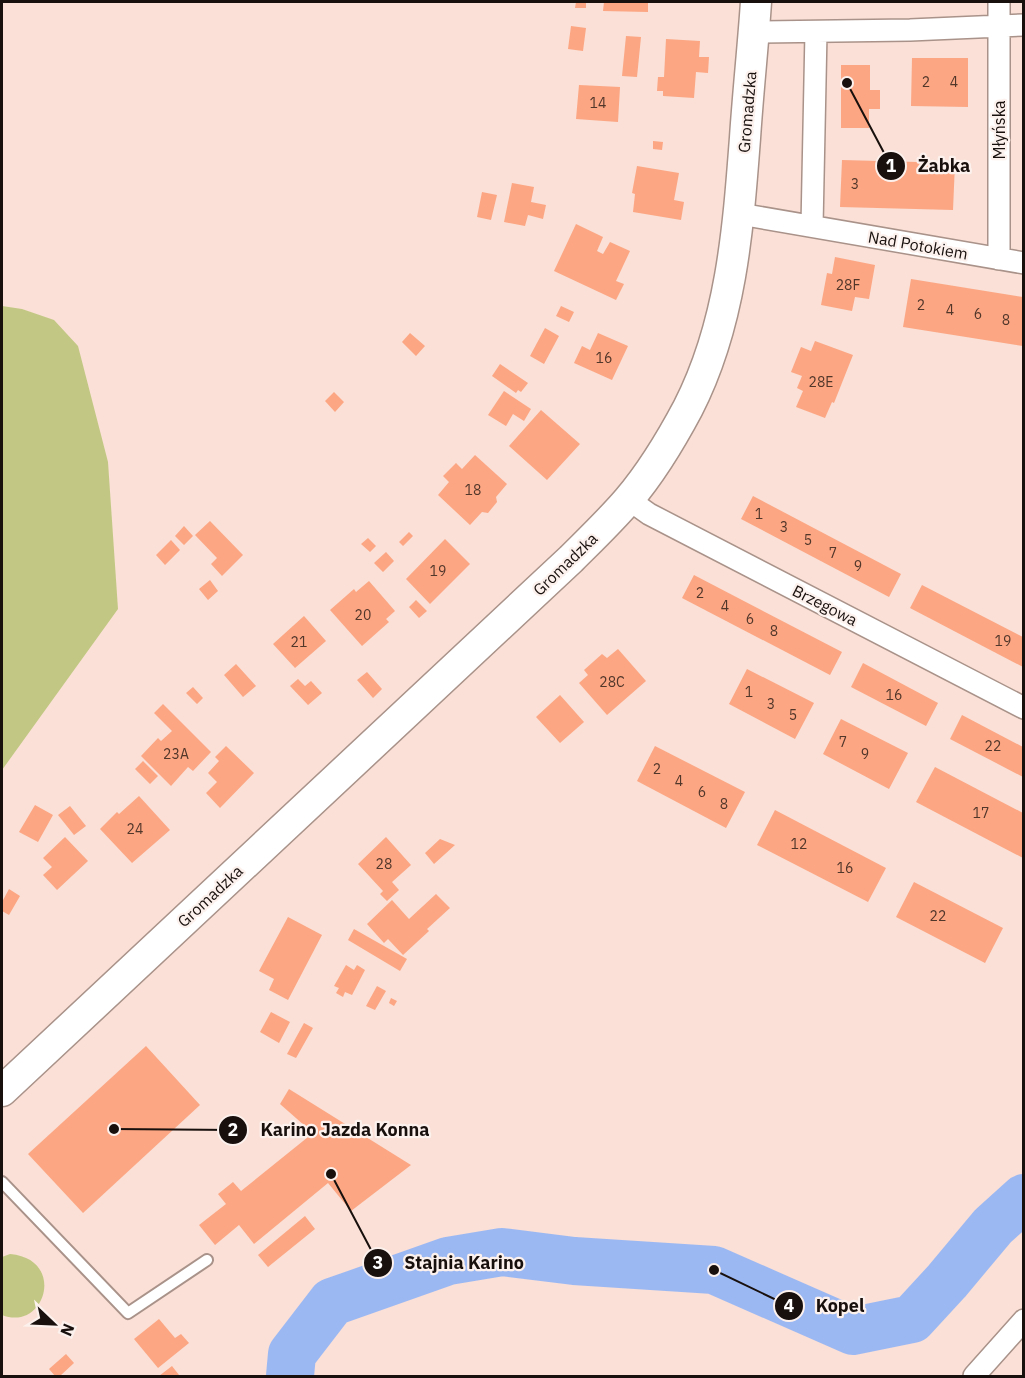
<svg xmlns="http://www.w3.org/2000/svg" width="1025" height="1378" font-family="'IBM Plex Sans',sans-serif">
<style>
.green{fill:#c2c883}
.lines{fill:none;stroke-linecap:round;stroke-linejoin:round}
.river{stroke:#9cb8f3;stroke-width:48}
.building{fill:#fca683}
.lane-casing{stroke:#a99289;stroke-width:14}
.street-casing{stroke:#a99289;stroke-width:24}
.secondary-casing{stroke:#a99289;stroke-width:33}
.lane{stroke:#fff;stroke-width:10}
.street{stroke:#fff;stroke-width:21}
.secondary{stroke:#fff;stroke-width:30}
.labels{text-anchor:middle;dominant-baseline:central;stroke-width:4.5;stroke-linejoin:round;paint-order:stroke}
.number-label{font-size:14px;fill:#51362a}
.street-label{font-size:16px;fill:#18100d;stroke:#fcf1ed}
.leader{fill:none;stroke:#18100d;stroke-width:2}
.callout-dot{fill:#18100d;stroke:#fcf1ed;stroke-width:2}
.mark-label{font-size:18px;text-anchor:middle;font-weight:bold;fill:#fff}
.callout-label{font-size:18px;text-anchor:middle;font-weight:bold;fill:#18100d;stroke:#fcf1ed;stroke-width:4.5;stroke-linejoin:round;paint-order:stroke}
</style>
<rect width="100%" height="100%" fill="#fae0d6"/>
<path class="green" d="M2 306 22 309 54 320 78 346 108 462 118 609 2 770Z
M10 1254C67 1259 45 1332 2 1315V1257Z"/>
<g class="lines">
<path class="river" d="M290 1376 292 1354 332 1302 448 1261 502 1252 574 1261 714 1270 853 1331 912 1319 947 1281 993 1226 1024 1198"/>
</g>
<path class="building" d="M576 2H586V8H575Z
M604 2H648V12L603 11Z
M571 26 586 28 583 51 568 49Z
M626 36 641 37 637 77 622 76Z
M666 39 700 41 699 57H709L708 73 696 72 694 98 663 96V91H657L658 77H664Z
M912 58H968V107L911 106Z
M841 65H870V90H880V109H869V128H841Z
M579 85 620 87 618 122 576 119Z
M653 141 663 142 662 150 653 149Z
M842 160 955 163 953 210 840 207Z
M637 166 679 173 674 200 684 202 681 220 633 212 635 194 632 193Z
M512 183 534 187 531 202 546 205 543 219 528 215 525 226 504 222Z
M482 192 497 195 491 220 477 217Z
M576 224 603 237 597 251 603 254 610 242 630 251 616 281 624 284 616 300 554 271Z
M835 257 875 265 869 299 855 297 852 311 821 305 827 273 832 274Z
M911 279 1023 297V346L903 327Z
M561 306 574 312 569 322 556 316Z
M545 328 559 336 544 364 530 356Z
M410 333 425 346 416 356 402 342Z
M598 333 628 346 612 380 574 363 582 346 590 350Z
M815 341 853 355 834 403 832 402 825 418 796 407 803 391 797 388 802 376 791 372 801 347 811 351Z
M500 364 528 383 521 392 518 390 516 393 492 376Z
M504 391 531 409 524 421 513 414 506 426 488 415Z
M334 392 344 402 335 412 325 401Z
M541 410 580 444 547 480 509 446Z
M475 455 507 484 496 497 497 502 488 513 482 512 470 525 438 495 449 482 443 476 456 463 462 469Z
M753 496 901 574 889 597 741 519Z
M210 521 243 555 222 576 211 564 217 558 195 535Z
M184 526 193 536 184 545 175 536Z
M409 532 413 536 403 546 399 542Z
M368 538 376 546 370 552 361 544Z
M445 539 470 564 430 604 406 579Z
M171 540 180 550 165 565 156 555Z
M386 552 394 561 383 572 374 563Z
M694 575 842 652 830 675 682 598Z
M210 580 218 591 208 600 199 589Z
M369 581 395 611 386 619 389 622 362 646 330 610 354 589 356 592Z
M922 585 1023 637V667L910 608Z
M416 600 427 611 419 618 409 607Z
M304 616 326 641 295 668 273 644Z
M618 649 646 681 607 715 579 683 588 675 584 670 602 654 607 658Z
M863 663 938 703 926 726 851 687Z
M236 664 256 686 243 697 224 675Z
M747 669 814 703 795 739 729 704Z
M367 672 382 689 373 698 357 680Z
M298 679 305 686 311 681 322 693 308 705 290 686Z
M193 687 203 698 197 704 186 693Z
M560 695 584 722 560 743 536 717Z
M163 704 211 752 193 771 188 767 171 786 141 756 158 738 161 741 172 731 154 713Z
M962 715 1023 747V777L950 739Z
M841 719 908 753 889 789 823 754Z
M226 746 254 773 220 808 206 793 217 782 208 773 219 761 215 757Z
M655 746 745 792 726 828 637 781Z
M143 761 158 776 150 784 135 769Z
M935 767 1023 813V858L916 802Z
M139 796 170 830 132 863 100 829 117 812 119 814Z
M35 805 53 815 38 842 19 832Z
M70 806 86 826 74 835 58 815Z
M775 810 886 868 868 902 757 845Z
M65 837 88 861 57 890 43 875 52 867 43 858Z
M386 837 411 865 392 882 399 890 387 901 380 894 383 891 358 864Z
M440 839 455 845 434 864 425 853Z
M914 882 1003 928 985 963 896 917Z
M9 889 20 896 9 915 2 911V902Z
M436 894 450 908 427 929 429 931 403 955 388 939 384 943 367 924 392 900 409 919Z
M288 917 322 935 288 1000 269 990 274 979 259 971Z
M354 929 407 959 400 971 348 940Z
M346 965 354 970 357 965 365 970 352 995 345 992 343 997 336 993 339 988 334 986Z
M377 986 386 991 375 1010 366 1006Z
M391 998 397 1001 394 1006 389 1003Z
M271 1012 290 1022 279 1043 260 1032Z
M304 1023 313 1028 296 1058 287 1054Z
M146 1046 200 1105 83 1213 28 1154Z
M289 1089 411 1165 351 1211 328 1183 254 1244 239 1225 215 1245 199 1225 226 1204 218 1194 233 1182 241 1191 313 1133 280 1104Z
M305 1216 315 1229 268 1267 258 1255Z
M159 1319 175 1338 181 1334 189 1343 158 1368 134 1339Z
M66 1354 74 1363 60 1376H55L49 1369Z
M172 1366 179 1375 177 1376H159Z"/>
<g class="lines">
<defs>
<path id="lane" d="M2 1182 128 1313 207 1260"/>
<path id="street" d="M999 2V259
M754 32 910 30 1024 25
M740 214 1024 263
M812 226 816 32
M628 499 649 514 1024 708
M974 1376 1024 1320"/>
<path id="secondary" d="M2 1091 571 559C590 540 610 521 628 500 651 473 671 440 688 408 731 324 738 231 745 138 748 92 753 47 756 2"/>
</defs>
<use href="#lane" class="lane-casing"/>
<use href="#street" class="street-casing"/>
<use href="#secondary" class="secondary-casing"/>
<use href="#lane" class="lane"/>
<use href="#street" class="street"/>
<use href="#secondary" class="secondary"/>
</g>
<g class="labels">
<g class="number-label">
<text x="926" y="82">2</text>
<text x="954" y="82">4</text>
<text x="598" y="103">14</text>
<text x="855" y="184">3</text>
<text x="848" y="285">28F</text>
<text x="921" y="305">2</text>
<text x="950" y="310">4</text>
<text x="978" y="314">6</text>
<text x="1006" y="320">8</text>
<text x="604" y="358">16</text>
<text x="821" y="382">28E</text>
<text x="473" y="490">18</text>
<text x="759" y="514">1</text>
<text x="784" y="527">3</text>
<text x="808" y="540">5</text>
<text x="833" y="553">7</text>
<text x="858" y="566">9</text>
<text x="438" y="571">19</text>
<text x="700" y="593">2</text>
<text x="725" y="606">4</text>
<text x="363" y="615">20</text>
<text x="750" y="619">6</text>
<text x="774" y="631">8</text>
<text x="1003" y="641">19</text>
<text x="299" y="642">21</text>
<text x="612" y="682">28C</text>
<text x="749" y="692">1</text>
<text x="894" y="695">16</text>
<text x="771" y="704">3</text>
<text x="793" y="715">5</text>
<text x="843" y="742">7</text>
<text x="993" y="746">22</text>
<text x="176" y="754">23A</text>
<text x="865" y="754">9</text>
<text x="657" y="769">2</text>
<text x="679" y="781">4</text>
<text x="702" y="792">6</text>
<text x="724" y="804">8</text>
<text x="981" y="813">17</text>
<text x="135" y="829">24</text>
<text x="799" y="844">12</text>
<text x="384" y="864">28</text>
<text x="845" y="868">16</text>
<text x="938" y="916">22</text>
</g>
<g class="street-label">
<text transform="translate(747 112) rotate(-85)">Gromadzka</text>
<text transform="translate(999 130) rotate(-90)">Młyńska</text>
<text transform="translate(918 245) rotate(10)">Nad Potokiem</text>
<text transform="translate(565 564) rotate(-44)">Gromadzka</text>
<text transform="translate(825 605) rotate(27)">Brzegowa</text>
<text transform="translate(210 896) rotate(-43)">Gromadzka</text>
</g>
</g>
<path class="leader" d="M847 83L891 166M114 1129L233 1130M331 1174L378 1263M714 1270L789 1306"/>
<g class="callout-dot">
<circle cx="847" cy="83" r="6"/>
<circle cx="114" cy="1129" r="6"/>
<circle cx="331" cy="1174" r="6"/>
<circle cx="714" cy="1270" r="6"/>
<circle cx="891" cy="166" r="15"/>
<circle cx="233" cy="1130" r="15"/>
<circle cx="378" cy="1263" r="15"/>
<circle cx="789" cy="1306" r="15"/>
</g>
<g class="mark-label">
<text x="891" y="172">1</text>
<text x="233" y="1136">2</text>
<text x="378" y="1269">3</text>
<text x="789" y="1312">4</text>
</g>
<g class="callout-label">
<text x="944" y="172">Żabka</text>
<text x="345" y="1136">Karino Jazda Konna</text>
<text x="464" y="1269">Stajnia Karino</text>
<text x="840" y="1312">Kopel</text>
</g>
<rect width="1025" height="1378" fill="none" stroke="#18100d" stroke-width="6"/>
<g transform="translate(54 1324) rotate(113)" stroke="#fcf1ed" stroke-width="4.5" paint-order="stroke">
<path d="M0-4.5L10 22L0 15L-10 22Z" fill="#18100d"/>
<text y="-9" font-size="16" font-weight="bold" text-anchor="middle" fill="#18100d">N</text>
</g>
</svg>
